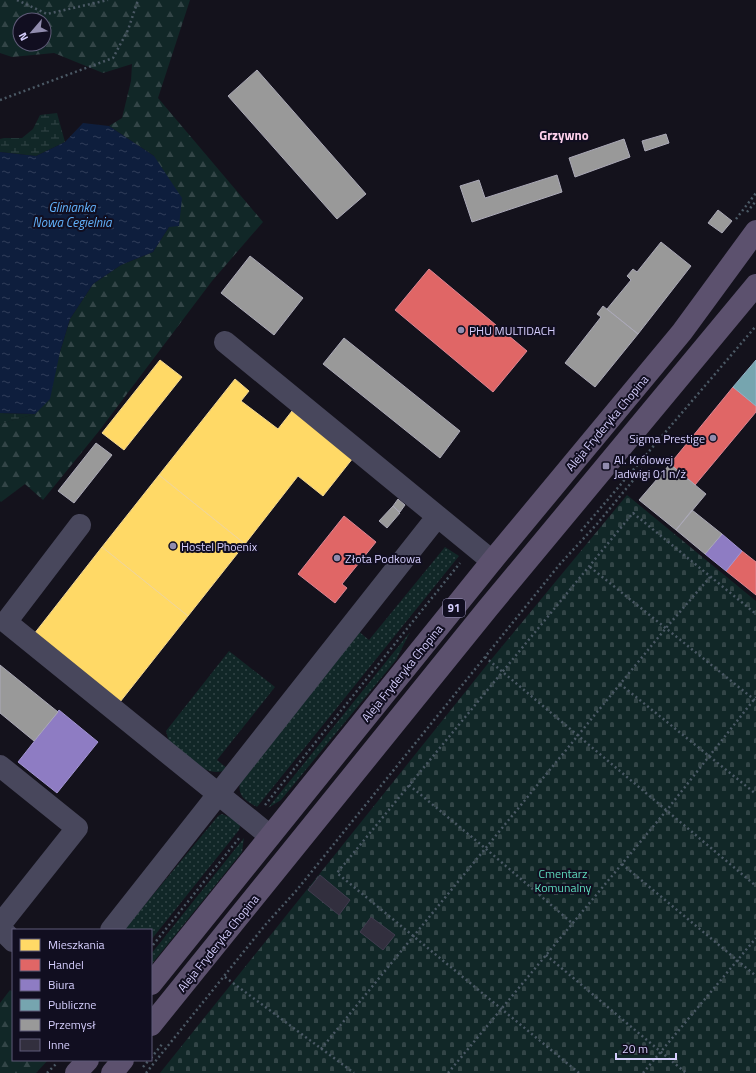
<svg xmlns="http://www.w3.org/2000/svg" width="756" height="1073" font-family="'Titillium Web',sans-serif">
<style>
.grass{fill:url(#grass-dots)}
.forest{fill:url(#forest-firs);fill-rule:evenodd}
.wetland{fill:url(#wetland-marsh)}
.cemetery{fill:url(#cemetery-stones)}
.water{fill:url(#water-ripples)}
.homes{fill:#ffd966;stroke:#f2d693}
.shops{fill:#e06666;stroke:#dd8593}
.offices{fill:#8e7cc3;stroke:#a395d4}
.public{fill:#76a5af;stroke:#92b1c6}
.industry{fill:#999;stroke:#aba9b7}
.building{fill:#322f3e;stroke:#403c4f}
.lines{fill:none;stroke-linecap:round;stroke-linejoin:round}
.path{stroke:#4b5965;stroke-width:2.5;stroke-dasharray:2 3;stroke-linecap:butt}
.minor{stroke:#48475c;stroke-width:22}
.major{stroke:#5c516e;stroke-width:22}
.poi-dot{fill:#918cae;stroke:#110e20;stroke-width:1.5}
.labels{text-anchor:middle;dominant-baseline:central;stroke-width:4;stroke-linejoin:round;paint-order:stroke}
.shield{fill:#110e20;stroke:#9a94bb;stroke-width:1}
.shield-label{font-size:11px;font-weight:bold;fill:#d5cefd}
.poi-label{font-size:12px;fill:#d5cefd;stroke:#110e20;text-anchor:start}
.street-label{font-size:12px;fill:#d5cefd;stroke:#110e20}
.park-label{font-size:12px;fill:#5edabd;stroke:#110e20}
.neighbourhood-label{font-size:13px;font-weight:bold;fill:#fdd0ec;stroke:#110e20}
.water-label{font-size:13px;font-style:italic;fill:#61b0f9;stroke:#110e20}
</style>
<defs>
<pattern id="grass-dots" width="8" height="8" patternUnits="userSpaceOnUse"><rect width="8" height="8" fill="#112727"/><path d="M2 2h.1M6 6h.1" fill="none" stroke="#334547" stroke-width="1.8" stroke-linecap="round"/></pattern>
<pattern id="forest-firs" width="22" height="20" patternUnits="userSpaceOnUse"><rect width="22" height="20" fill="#112727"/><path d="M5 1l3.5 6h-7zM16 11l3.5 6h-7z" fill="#334547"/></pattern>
<pattern id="wetland-marsh" width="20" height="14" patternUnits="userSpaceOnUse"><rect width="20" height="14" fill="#112727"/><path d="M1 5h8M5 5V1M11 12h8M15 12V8" fill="none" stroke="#334547"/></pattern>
<pattern id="cemetery-stones" width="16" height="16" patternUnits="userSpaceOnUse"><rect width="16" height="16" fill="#112727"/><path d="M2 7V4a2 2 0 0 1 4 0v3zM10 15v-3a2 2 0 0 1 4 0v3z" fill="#334547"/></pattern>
<pattern id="water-ripples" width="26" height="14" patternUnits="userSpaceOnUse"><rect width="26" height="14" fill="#0e1e3d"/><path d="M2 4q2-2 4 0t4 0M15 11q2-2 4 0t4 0" fill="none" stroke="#303e5a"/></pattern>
</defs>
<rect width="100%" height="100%" fill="#14121c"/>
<path class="grass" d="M445 547 459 556 257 807C244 800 236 795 241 779L357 630 369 640Z
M410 632 396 660 281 800 268 808Z
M229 651 275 687 217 760 228 769C207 781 184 754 169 742L166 731Z
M222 814 234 819 240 826 239 830 151 940V930H124L218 816Z
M244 838 242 852 151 965V954Z"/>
<path class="forest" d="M0 0H190L158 98 263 222 212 281 99 431 43 500 25 484 1 502 0 501V425L3 423 35 414 60 352 70 319 93 284 121 265 153 252 169 227 154 156 109 126 122 118 131 81 132 64 103 73 54 53 12 57 0 53ZM20 20H44V44H20Z
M10 990 13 992V1060H48L36 1073H0V1003Z"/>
<path class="wetland" d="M57 113 65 142 36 156 0 152V139L4 138H22L33 129 40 115Z
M0 413 35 414 4 423 0 425Z"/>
<path class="cemetery" d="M627 495 756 601V1073H160L490 661Z"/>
<path class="water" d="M83 123 109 126 154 156 182 198 179 226 169 227 153 252 121 265 93 284 70 319 60 352 50 399 35 414 0 413V152L36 156 65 142Z"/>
<path class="homes" d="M160 360 182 377 124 450 102 433Z
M235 379 249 391 241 401 278 429 292 411 353 458 323 496 298 476 245 544 159 475Z
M159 475 245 544 188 616 102 547Z
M102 547 188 616 120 702 34 634Z"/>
<path class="shops" d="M429 269 527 351 493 392 395 310Z
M733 387 756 406V412L695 485 670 464Z
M344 516 376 542 342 584 347 588 335 603 298 574Z
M742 551 756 562V595L726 571Z"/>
<path class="offices" d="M722 534 742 551 726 571 705 554Z
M59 710 98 742 57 793 18 762Z"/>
<path class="public" d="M756 360V406L733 387Z"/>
<path class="industry" d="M257 70 366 194 337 219 228 96Z
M666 134 669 143 645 151 642 141Z
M624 139 630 157 575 177 569 158Z
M557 175 562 192 472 222 460 186 479 180 485 198Z
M718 210 732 221 722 233 708 223Z
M661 242 691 266 638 334 607 309 631 280 627 276 633 269 637 272Z
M250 256 303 298 274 335 221 293Z
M603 306 638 334 595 387 565 363 601 317 597 314Z
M344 338 460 431 440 458 323 364Z
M96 443 112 455 74 503 58 491Z
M670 464 706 494 676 530 639 500Z
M398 499 405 505 400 512 393 506Z
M393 506 400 513 387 528 379 521Z
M692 510 722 534 705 554 676 530Z
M0 665 58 712 34 741 0 713Z"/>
<path class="building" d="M320 875 350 900 339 915 308 890Z
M371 917 395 935 383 950 360 932Z"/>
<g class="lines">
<path class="path" d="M17 0 47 14 108 0
M0 100 113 58 128 30 138 0
M747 212 756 201
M736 219 756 193
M581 531 756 326
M590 567 756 701
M485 657 756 886
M620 684 756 794
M409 785 485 848 572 923
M265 805 460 563
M622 864 756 976
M153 945 240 837
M546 955 686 1073
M225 977 354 1073
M321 1049 666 628 710 577
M151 1058 163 1043
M143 1067 149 1060
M47 1073 57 1063
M146 1073 266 924 296 891 560 564 597 524 640 472 643 459
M448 1073 666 811 756 697
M579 1073 337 873 633 513 756 614
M643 1073 756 938"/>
<path class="minor" d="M225 342 492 561
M80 525 6 622 270 836
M0 766 77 828 0 925
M0 928 13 941
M111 930 437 517"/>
<path class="major" d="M151 984 492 561 682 332 756 231
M151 1025 488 608 756 285
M76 1073 88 1060
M112 1073 123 1060"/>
</g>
<g class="poi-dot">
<circle cx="461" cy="330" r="4"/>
<circle cx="713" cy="438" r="4"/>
<rect x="602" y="462" width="8" height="8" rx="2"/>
<circle cx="173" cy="546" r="4"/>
<circle cx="337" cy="558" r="4"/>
</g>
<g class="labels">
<rect class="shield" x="443" y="599" width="22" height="18" rx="3"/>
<g class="shield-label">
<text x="454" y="608">91</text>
</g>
<g class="poi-label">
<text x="469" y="330">PHU MULTIDACH</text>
<text x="705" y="438" text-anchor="end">Sigma Prestige</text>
<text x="614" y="459">Al. Królowej<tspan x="614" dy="14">Jadwigi 01 n/ż</tspan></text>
<text x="181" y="546">Hostel Phoenix</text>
<text x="345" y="558">Złota Podkowa</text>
</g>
<g class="street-label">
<text transform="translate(607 423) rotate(-50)">Aleja Fryderyka Chopina</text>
<text transform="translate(402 673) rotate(-51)">Aleja Fryderyka Chopina</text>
<text transform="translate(218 943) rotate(-51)">Aleja Fryderyka Chopina</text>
</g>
<g class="park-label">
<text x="563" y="873">Cmentarz<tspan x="563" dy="14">Komunalny</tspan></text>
</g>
<g class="neighbourhood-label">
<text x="564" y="135">Grzywno</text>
</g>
<g class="water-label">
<text x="72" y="207">Glinianka<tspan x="72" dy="15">Nowa Cegielnia</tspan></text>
</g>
</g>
<rect x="12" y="929" width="140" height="132" fill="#110e20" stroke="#5f5b78"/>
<rect x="20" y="939" width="20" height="12" fill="#ffd966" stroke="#5f5b78"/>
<text x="48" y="949" font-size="12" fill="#d5cefd">Mieszkania</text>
<rect x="20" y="959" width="20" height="12" fill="#e06666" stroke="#5f5b78"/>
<text x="48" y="969" font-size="12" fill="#d5cefd">Handel</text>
<rect x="20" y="979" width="20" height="12" fill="#8e7cc3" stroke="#5f5b78"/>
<text x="48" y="989" font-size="12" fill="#d5cefd">Biura</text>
<rect x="20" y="999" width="20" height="12" fill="#76a5af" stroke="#5f5b78"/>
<text x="48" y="1009" font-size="12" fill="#d5cefd">Publiczne</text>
<rect x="20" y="1019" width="20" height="12" fill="#999999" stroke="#5f5b78"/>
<text x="48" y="1029" font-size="12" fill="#d5cefd">Przemysł</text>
<rect x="20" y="1039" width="20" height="12" fill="#322f3e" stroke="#5f5b78"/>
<text x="48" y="1049" font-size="12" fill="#d5cefd">Inne</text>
<g transform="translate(32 32) rotate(242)"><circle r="19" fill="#110e20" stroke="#5f5b78"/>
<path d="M0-3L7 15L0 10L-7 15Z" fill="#918cae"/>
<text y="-6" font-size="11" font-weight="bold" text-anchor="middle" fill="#d5cefd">N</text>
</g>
<path d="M616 1053v6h60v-6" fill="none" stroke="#d5cefd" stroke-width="2"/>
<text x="622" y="1053" font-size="12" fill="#d5cefd" stroke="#110e20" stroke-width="3" paint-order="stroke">20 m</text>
</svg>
